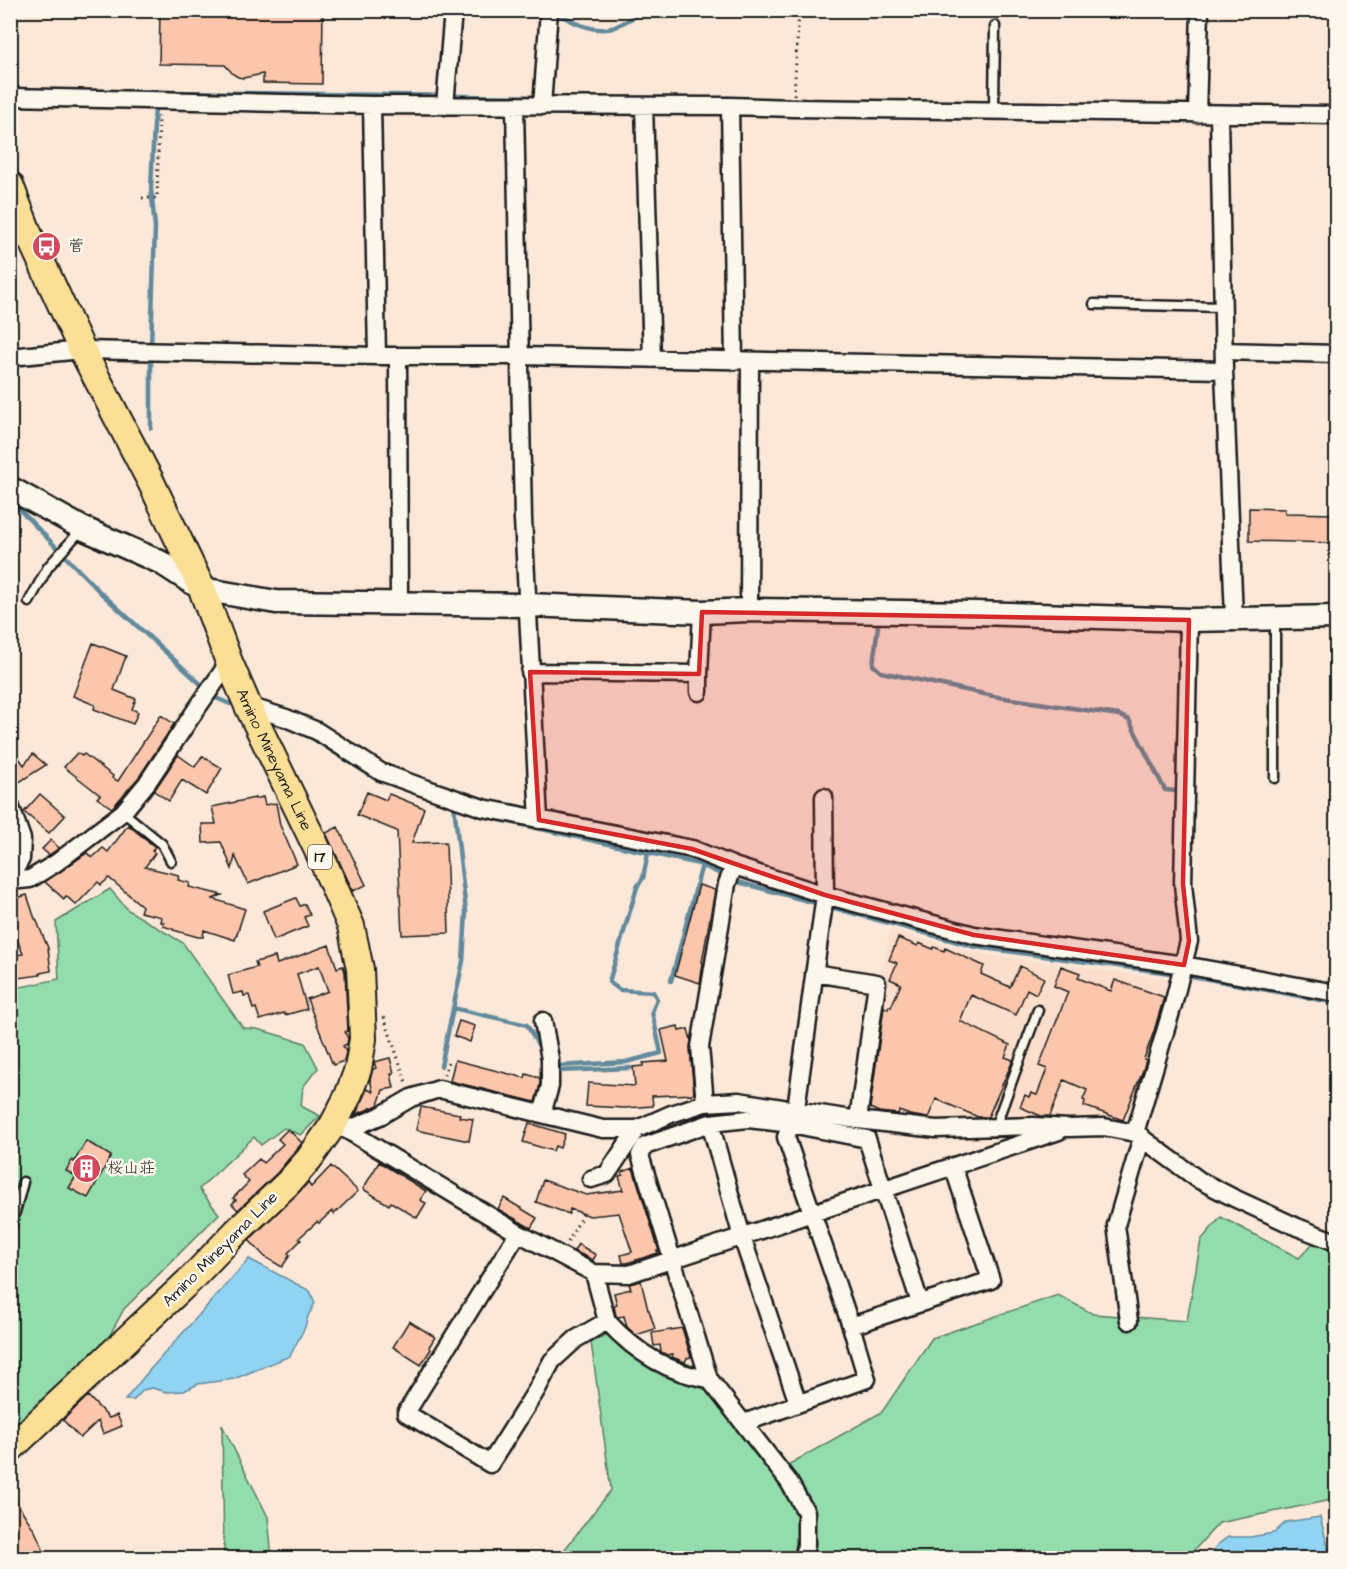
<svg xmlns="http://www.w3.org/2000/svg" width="1347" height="1569" font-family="'Architects Daughter','Klee One',sans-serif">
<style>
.built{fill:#fbdecc}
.green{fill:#93dcac;stroke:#587c64;stroke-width:1.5}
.water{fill:#91d3f2;stroke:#628a9c;stroke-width:1.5}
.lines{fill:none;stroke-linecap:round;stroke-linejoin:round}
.stream{stroke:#628a9c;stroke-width:4.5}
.building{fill:#fbc6ac;stroke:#1c1c1c;stroke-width:1.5}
.lane-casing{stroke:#1c1c1c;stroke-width:13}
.street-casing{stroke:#1c1c1c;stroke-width:21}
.secondary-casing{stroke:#1c1c1c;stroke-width:27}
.primary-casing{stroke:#1c1c1c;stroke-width:30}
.path{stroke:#1c1c1c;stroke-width:3;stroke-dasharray:1.5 4.5;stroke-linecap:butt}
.lane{stroke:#fbf7ec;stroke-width:8}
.street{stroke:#fbf7ec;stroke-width:16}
.secondary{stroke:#fbf7ec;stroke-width:22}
.primary{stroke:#fbdf96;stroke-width:26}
.marked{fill:#d62828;fill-opacity:0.2;stroke:#d62828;stroke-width:4.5;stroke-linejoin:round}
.labels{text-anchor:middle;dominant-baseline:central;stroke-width:5;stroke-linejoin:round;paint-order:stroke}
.shield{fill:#fbf7ec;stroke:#5f5e5a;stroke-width:1.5}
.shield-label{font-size:15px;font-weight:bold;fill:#1c1c1c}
.poi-label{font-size:16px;fill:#1c1c1c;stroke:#fbf7ec;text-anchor:start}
.street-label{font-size:16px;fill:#1c1c1c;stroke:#fbf7ec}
</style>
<rect width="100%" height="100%" fill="#fbe8d9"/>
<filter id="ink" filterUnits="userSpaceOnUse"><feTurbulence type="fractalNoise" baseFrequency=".0167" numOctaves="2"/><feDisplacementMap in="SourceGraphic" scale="12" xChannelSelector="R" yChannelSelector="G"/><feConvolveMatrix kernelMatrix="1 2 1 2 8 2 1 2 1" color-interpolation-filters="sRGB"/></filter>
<g filter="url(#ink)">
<path class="built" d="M890 931 974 953 1175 980 1134 1118 1126 1123 936 1125 868 1117 863 1111 881 977Z"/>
<path class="green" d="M110 889 128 910 183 943 243 1028 257 1029 305 1043 318 1068 303 1087 301 1106 320 1116 301 1135 284 1128 261 1145 254 1137 199 1189 219 1214 124 1309 105 1344 11 1434V989L59 979 56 922Z
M1221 1217 1299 1258 1315 1241 1336 1252V1497L1331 1500 1219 1523 1187 1558H558L611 1490 591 1342 610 1333 665 1374 704 1389 740 1429 772 1474 882 1412 932 1338 1058 1295 1093 1314 1187 1321 1201 1240Z
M222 1425 268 1517 272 1558H224Z"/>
<path class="water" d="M249 1259 310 1291 315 1303 308 1316 305 1327 290 1356 234 1379 198 1384 184 1391 167 1392 152 1388 143 1390 134 1400H125L147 1373Z
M1320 1517 1331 1558H1208L1217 1545 1228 1537H1250L1274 1533 1286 1522Z"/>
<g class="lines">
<path class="stream" d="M554 11C570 21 592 33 612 28 616 27 640 14 645 10
M97 91 539 97
M151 347 155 227 151 189 155 104
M151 428V356
M10 502 15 505 100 592 205 688
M879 618 873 665 881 672 998 697 1119 715 1129 720 1165 790 1177 791
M212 694 216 698 230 704
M277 723 312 738 376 779 381 781
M500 820 699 864 738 882 819 904
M827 906 976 947 1192 976 1336 1003
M671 981 702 865
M453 1008 527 1025 541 1050
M441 1066 463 961 466 912 454 805
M558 1066 626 1062 661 1053 652 1012 657 999 653 992 620 990 609 982 637 887 643 878 648 853
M558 1071 630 1068"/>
</g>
<path class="building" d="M160 10H323L322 84 263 83V74L243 78 238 77 233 74 225 65 159 64Z
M1249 508 1285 509V513L1336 514V543L1249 541Z
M93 643 126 656 114 690 136 699 132 709 138 712 133 724 94 709 95 705 73 696Z
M161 715 174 724 139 777 112 808 97 798 100 795 64 767 77 753 82 756 84 754 113 776 112 778 118 781Z
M10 745 24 765 33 754 46 765 10 788Z
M178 755 195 767 202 756 222 768 206 795 182 780 169 801 154 791Z
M367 792 386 800 389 794 424 808 412 843 446 842 449 933 402 935 397 831 357 815Z
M40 794 65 816 49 833 24 812Z
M263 797 265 805 276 803 280 825 297 864 248 884 235 856 232 869 221 842 203 843 202 824H216L212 807 255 798V799Z
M128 825 155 847 152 851 155 853 145 867 179 875 178 880 190 883 189 887 222 895 213 899 245 909 235 940 204 930 203 937H198L173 930V929L163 926 164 923 161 922 162 917 140 912 142 906 109 878 101 885 98 882 76 905 66 896 64 899 45 882 87 853 92 858 103 848 108 852Z
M338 827 366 885 353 891 326 833Z
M51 840 59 848 49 855 42 849Z
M699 885 715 890 702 962 703 963 700 983 675 975Z
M27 895 35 919H36L48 948 51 971 40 973 41 975 10 979V956L23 954 10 922V900Z
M296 898 300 906 305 904 310 915 304 917 308 926 274 940 263 911Z
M898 938 918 946 919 943 933 949 934 947 944 951 945 948 984 966 981 974 1010 987 1020 966 1044 978 1036 994 1027 989 1016 1015 971 995 960 1021 1010 1045 1005 1057 1013 1060 988 1117H978L936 1099 928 1118 910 1115 899 1111 898 1114 879 1112 870 1108 884 1007 888 1009 889 1006 891 1007 901 984 890 979 897 963 889 960Z
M329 945 337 968 343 966 345 972 348 1031 345 1032 348 1039 347 1044 343 1046 346 1052 344 1061 333 1065 307 999 328 991 319 966 297 974 307 1009 285 1015 284 1013 260 1020 256 1008 253 1009 249 995 244 996 243 992 233 994 228 975 257 967 255 962 275 957 277 964Z
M1061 966 1080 973 1078 978 1111 991 1115 980 1164 997 1154 1031 1144 1059 1146 1060 1143 1070 1123 1120 1084 1106 1085 1101 1083 1100 1087 1090 1064 1080 1050 1116H1041L1020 1107 1025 1095 1029 1097 1031 1093 1037 1095 1047 1069 1039 1066 1068 992 1054 986Z
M459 1021 475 1026 470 1042 454 1036Z
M678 1026 679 1031 688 1029 691 1040 690 1048 694 1094 652 1096 653 1106 625 1108 586 1106 588 1083 635 1086 633 1067 643 1066V1063L668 1061 661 1030Z
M390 1058 394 1073 391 1074 394 1088 383 1090 378 1105 357 1114H356L367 1089 373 1092 370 1079 373 1069 376 1068 374 1062Z
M455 1060 525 1078 526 1074 540 1078V1085L535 1102 450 1081Z
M421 1107 460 1114 459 1117 473 1119 469 1141 416 1130Z
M529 1123 565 1134 560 1148 555 1146 553 1151 523 1142Z
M288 1129 302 1143 277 1173 238 1210 232 1204 236 1200 233 1198 249 1182 242 1175 259 1159 263 1163 283 1144 278 1139Z
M86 1141 111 1156 88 1198 69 1188 76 1176 66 1171 72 1160 74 1162Z
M379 1162 426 1191 420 1200 426 1203 417 1218 391 1202 389 1205 363 1189Z
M331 1166 358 1191 334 1214 332 1211 319 1223 317 1222 299 1238 301 1240 288 1253 290 1255 282 1267 265 1257 249 1240 308 1183 311 1187Z
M633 1168 659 1251H657L658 1253 627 1263H623L621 1255 632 1252 619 1213 590 1216 570 1209 569 1214 536 1202 543 1180 586 1195 623 1190 619 1176 623 1175 622 1172Z
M504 1198 537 1218 531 1228 498 1209Z
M578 1244 596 1255 593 1260 574 1251Z
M641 1281 648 1310H649L655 1329 636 1335 627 1327 624 1316 618 1317 616 1316 614 1306 617 1305 614 1293 631 1289 629 1284Z
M409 1321 435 1337 429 1347 431 1349 421 1365 393 1347Z
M682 1328 691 1357 687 1358 685 1362 672 1357 673 1354 667 1355 661 1352 660 1345 654 1346 652 1333Z
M88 1396 109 1418 117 1415 122 1426 103 1434 98 1421 80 1438 63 1420Z
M10 1492 35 1531 47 1558H21L10 1536V1531L16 1527 10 1519Z"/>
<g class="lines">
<defs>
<path id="lane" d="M994 110 995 26
M1094 304 1223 307
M29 602 48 567 81 530
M1275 778V618
M123 812 162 844 171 861
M995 1127 1038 1010
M10 1231 23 1182"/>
<path id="street" d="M10 97 372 105 730 106 793 108 1336 115
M372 105 377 356
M445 106 453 10
M515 106 523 519 539 820
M542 106 549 10
M644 106 652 359
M730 106 734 361
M1197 114 1200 10
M1219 114 1224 370 1234 618
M1224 351 1336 354
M398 356 399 603
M10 357 82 350 377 356H521L1224 370
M749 610 750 361
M530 672 699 674
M699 692V674L702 612
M248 706 286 718 317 731 381 772 419 786 483 808 692 849 734 866 825 895 974 935 1184 965 1336 993
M10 805 22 839 21 859 10 878
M10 881 30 879 56 863 123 812 147 783 191 717 229 662
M814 973 877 983 858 1120
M705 1103 700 1047 727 884 734 866
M796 1109 825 895 824 797
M542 1114 550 1086V1059L543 1021
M710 1123 742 1237 798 1403
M340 1128 347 1130 518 1233 594 1273 629 1274 1059 1131
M347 1130 380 1116 411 1098 439 1089 603 1129H637L671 1114 705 1103 739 1101 858 1120 936 1129 1034 1126 1069 1128 1104 1127 1135 1133 1199 1180 1234 1198 1297 1227 1336 1242
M1135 1133 1173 1005 1189 941 1183 884 1189 620
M591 1179 607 1174 637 1129
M518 1233 406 1413 490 1464 536 1391 552 1361 576 1339 607 1321 594 1273
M607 1321C635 1352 667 1373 709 1379
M1129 1321 1116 1225 1142 1137
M851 1326 991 1280 953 1166
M744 1423 867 1379 851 1326 786 1137 791 1124
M803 1558 806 1545V1512L789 1482 709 1379 640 1155 645 1146 710 1123 748 1119 791 1124 867 1139 920 1303"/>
<path id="secondary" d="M10 488 82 528 160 562 202 589 276 602 528 605 702 612 749 610 976 613 1189 620 1336 617"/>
<g id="primary">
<path id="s1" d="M10 185 29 235 82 350 151 482 202 589 229 662 248 706 322 859 351 926 360 969 363 1039 358 1069 348 1096 333 1125 309 1159 288 1183 236 1232 191 1279 10 1449"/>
</g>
</defs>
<use href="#lane" class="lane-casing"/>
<use href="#street" class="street-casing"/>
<use href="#secondary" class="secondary-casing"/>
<use href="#primary" class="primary-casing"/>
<path class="path" d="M794 95 799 10
M142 198H157L159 116
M384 1017 407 1085
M444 1075 449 1059
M568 1242 583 1214"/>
<use href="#lane" class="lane"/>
<use href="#street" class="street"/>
<use href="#secondary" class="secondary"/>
<use href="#primary" class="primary"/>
</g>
</g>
<path class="marked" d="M702 612 1189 620 1183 884 1189 941 1184 965 974 935 825 895 692 849 539 820 530 672 699 674Z"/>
<defs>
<symbol id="bus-disc" viewBox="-11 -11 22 22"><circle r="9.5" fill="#d1495b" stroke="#fbf7ec"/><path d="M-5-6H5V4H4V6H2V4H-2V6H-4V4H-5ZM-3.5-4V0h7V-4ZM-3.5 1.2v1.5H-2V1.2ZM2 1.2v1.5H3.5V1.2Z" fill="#fff"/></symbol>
<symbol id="building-disc" viewBox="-11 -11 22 22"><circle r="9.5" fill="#d1495b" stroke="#fbf7ec"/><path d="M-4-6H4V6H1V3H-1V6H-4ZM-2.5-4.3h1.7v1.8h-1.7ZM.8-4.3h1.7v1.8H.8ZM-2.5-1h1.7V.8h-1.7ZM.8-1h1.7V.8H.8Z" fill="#fff"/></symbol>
</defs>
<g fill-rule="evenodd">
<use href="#bus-disc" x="30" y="230" width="33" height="33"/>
<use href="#building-disc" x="70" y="1152" width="33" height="33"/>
</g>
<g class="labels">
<rect class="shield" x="308" y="845" width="24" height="24" rx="4.5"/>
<g class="shield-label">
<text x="320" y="857">17</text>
</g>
<g class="poi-label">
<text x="68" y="246">菅</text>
<text x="107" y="1168">桜山荘</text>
</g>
<g class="street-label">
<text stroke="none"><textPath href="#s1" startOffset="633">Amino Mineyama Line</textPath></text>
<text transform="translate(220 1249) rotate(-45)">Amino Mineyama Line</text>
</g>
</g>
<rect width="1347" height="1569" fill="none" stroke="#fbf7ec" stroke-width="36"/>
<rect x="18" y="18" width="1311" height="1533" fill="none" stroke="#1c1c1c" stroke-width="2" filter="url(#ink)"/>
</svg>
